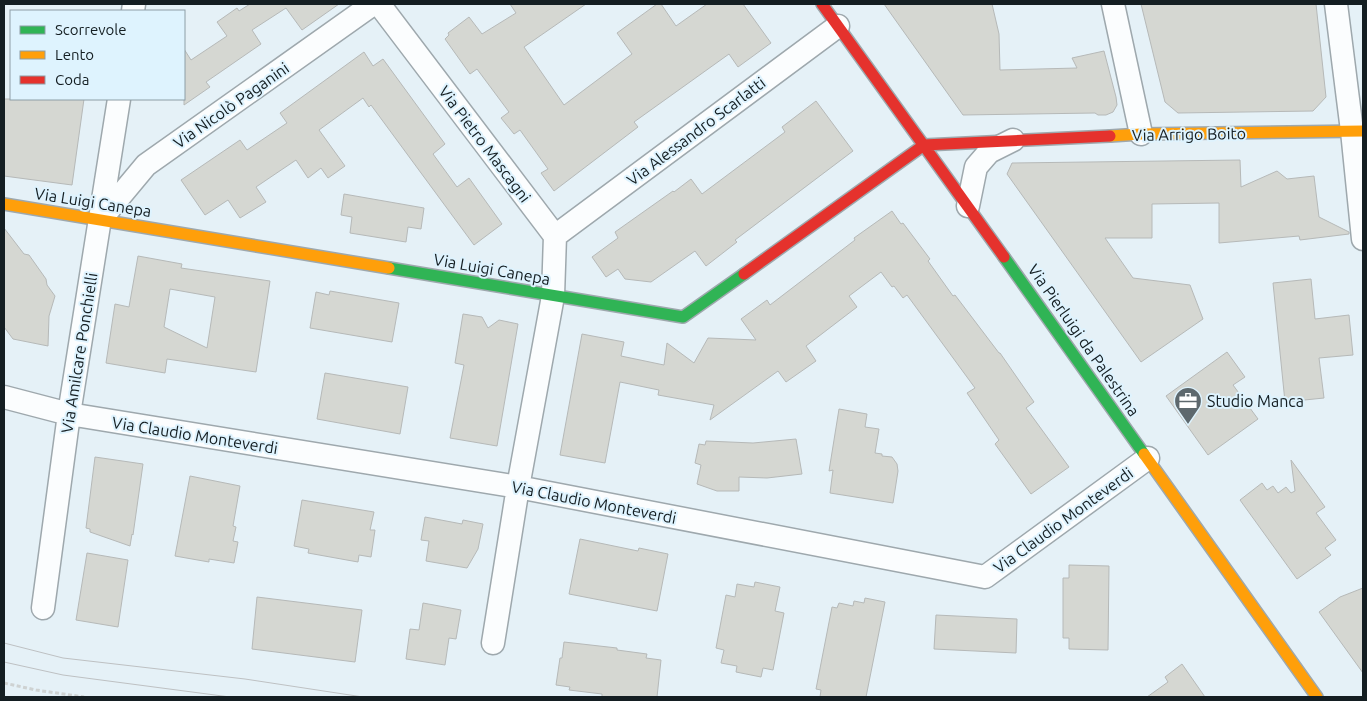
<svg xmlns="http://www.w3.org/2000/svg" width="1367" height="701" font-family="Ubuntu,sans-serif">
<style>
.building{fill:#d5d7d2;stroke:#b6b9b8;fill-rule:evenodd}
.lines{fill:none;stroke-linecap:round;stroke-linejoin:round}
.street-casing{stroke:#9ea8ad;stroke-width:25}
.fast-casing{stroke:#9ea8ad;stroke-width:14}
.slow-casing{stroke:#9ea8ad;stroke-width:14}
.jam-casing{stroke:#9ea8ad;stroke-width:14}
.path{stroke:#ced2d2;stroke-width:3;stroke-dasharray:4 2.5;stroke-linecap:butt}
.street{stroke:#fbfdfe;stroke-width:22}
.fast{stroke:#30b455;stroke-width:11}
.slow{stroke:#ff9f0a;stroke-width:11}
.jam{stroke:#e5322d;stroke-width:11}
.tram{stroke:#bec1c3;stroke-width:1}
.labels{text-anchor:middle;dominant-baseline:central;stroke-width:4;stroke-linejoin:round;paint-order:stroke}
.street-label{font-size:16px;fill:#141e22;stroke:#def3fe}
.poi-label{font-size:16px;fill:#141e22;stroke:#def3fe;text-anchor:start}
</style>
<rect width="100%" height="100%" fill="#e5f1f7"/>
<path class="building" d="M250 4H339L302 30 286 8 252 30 261 44 206 82 210 87 184 105V49L191 60 227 36 217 22 237 8 239 11Z
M510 4H586L524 47 564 105 632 54 617 33 657 4H661L676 26 707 4H743L771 43 738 67 729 54 634 122 638 127 554 191 541 173 548 169 520 130 514 134 501 118 509 112 477 69 470 74 445 39 449 35 448 33 469 17 482 34 516 13Z
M884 4H992L999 34 1000 70 1077 68 1072 58 1104 51 1116 97 1117 105 1113 112 1106 115H1098L1095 113 963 115Z
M1141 4H1316L1326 97 1313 111 1178 113 1165 102Z
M364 52 373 66 383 59 445 144 433 154 457 187 469 178 502 224 474 245 371 105 369 107 363 98 319 130 345 166 328 178 321 168 308 178 296 160 256 187 266 202 240 218 228 200 205 215 181 180 240 140 247 150 287 123 280 113Z
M4 99H84L72 185 4 176Z
M816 101 853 151 735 240 737 242 706 266 695 251 651 282 625 279 618 269 606 277 592 257 618 238 615 232 673 191 674 192 691 179 702 194 785 132 782 127Z
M1240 160 1241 187 1277 171 1287 179 1314 176 1319 217 1349 232V234L1300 240 1299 236 1219 243V203L1152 204V238H1105L1133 278 1190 285 1203 319 1141 362 1007 174 1012 163Z
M344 194 424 208 421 229 408 227 406 242 350 233 352 217 341 215Z
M892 211 901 224 903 223 930 259 928 261 953 296 955 295 999 353H1000L1034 402 1026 408 1069 467 1031 494 995 444 999 440 967 393 975 388 907 295 903 298 894 286 892 287 881 272 849 296 857 307 806 346 816 361 786 382 778 371 710 420 714 405 658 395 659 390 620 382 605 463 560 455 582 334 624 342 621 356 664 365 667 343 694 363 708 338 756 340 741 319 767 300 770 305 855 240 854 238Z
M4 228 24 254 29 255 46 279 47 285 55 296 49 316 48 346 13 339 4 327Z
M138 256 182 264 181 268 270 281 256 372 167 359 165 373 106 363 115 304 129 307ZM170 289 215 297 207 348 164 327Z
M1311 279 1315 319 1349 315 1353 355 1319 358 1324 398 1285 402 1273 283Z
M330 291 399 303 392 342 310 328 316 292 329 295Z
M463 314 482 317 488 328 499 320 518 324 497 446 450 438 464 365 455 363Z
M1227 352 1245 377 1233 385 1258 419 1208 455 1166 396Z
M325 373 408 387 400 434 317 419Z
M839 409 867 414 865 427 879 429 875 453 882 454V456L892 457 897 464 898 471 893 503 830 493 833 470 829 471Z
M796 439 802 474 767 478 739 477V491H717L697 484 701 465 695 463 699 444 705 445 706 441 753 443Z
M95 457 143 464 133 535 132 534 130 546 90 532V529L86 528Z
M1291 460 1325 507 1316 513 1336 540 1325 548 1331 555 1297 579 1240 500 1262 483 1267 490 1273 486 1278 493 1286 487 1291 493 1295 491Z
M190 476 240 486 233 526 236 527 233 541 238 542 234 563 209 559V562L175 556Z
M302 500 374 512 370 530H375L371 557 359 555 358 562 308 553 309 549 294 546Z
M425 517 462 524 463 520 483 524 478 549 467 568 426 561 429 541 421 540Z
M580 539 638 551 639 548 668 554 657 611 569 594Z
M87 553 128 560 118 627 76 620Z
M1069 565 1109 566 1108 650 1069 649V638H1063V578H1069Z
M755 582 780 587 775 611 784 613 773 670 763 668 761 677 736 672 737 666 721 663 724 650 716 648 726 595 735 597 737 584 754 587Z
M1363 588V673L1319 612 1340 597Z
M257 597 362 610 355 662 252 649Z
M865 598 885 602 866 697H820L821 690 816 689 832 607 837 608 839 603 853 606 854 601 864 603Z
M423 603 461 610 456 639 449 638 445 665 406 659 410 629 419 630Z
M936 615 1017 619 1016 653 934 649Z
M564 642 617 648V650L647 654 646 658 661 660 657 697H602V694L569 690 570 687 556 685 560 658H562Z
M1182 664 1205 697H1147L1168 682 1165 677Z"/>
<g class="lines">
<defs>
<path id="street" d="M379 4 555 236 553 296 518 487 493 643
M1113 4 1141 134
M1336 4 1352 131 1363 239
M133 11 134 4
M968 206 976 167 989 152 1013 140
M101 219 146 165 373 4
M555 236 838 26
M4 397 69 414 518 487 985 577 1148 458
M43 608 69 414 119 99"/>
<path id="fast" d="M1004 257 1144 454
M389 268 683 317 744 274"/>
<path id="slow" d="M1110 136 1141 134 1363 131
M4 204 389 268
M1144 454 1317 697"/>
<path id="jam" d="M822 4 1004 257
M924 145 1110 136
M744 274 924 145"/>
</defs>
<use href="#street" class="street-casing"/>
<use href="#fast" class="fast-casing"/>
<use href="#slow" class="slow-casing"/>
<use href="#jam" class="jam-casing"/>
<path class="path" d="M4 683 36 690 84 697"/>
<use href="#street" class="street"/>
<use href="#fast" class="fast"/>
<use href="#slow" class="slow"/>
<use href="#jam" class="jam"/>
<path class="tram" d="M4 643 63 658 245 679 363 697
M4 662 63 675 230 697"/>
</g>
<defs>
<symbol id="office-pin" viewBox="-11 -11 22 30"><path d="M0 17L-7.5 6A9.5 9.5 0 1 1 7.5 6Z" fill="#5d686d" stroke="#def3fe"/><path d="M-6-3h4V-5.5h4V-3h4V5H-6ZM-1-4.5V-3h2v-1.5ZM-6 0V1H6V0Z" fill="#fff"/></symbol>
</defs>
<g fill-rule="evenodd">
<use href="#office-pin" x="1172" y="385" width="32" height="43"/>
</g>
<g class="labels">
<g class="street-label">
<text transform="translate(231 105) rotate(-35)">Via Nicolò Paganini</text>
<text transform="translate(696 131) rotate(-37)">Via Alessandro Scarlatti</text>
<text transform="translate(1189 134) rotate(-1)">Via Arrigo Boito</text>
<text transform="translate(485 144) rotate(53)">Via Pietro Mascagni</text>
<text transform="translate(93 202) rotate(9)">Via Luigi Canepa</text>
<text transform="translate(492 269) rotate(10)">Via Luigi Canepa</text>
<text transform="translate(1084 340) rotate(55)">Via Pierluigi da Palestrina</text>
<text transform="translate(79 353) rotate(-81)">Via Amilcare Ponchielli</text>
<text transform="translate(195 435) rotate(9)">Via Claudio Monteverdi</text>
<text transform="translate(594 502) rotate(11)">Via Claudio Monteverdi</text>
<text transform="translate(1063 520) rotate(-36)">Via Claudio Monteverdi</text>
</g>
<g class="poi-label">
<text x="1207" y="401">Studio Manca</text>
</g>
</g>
<rect width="1367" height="701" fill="none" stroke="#141e22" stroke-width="10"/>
<rect x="10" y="10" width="175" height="90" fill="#def3fe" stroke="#8d9ea6"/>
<rect x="20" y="26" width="25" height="8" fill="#30b455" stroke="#8d9ea6"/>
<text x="55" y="35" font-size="15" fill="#141e22">Scorrevole</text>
<rect x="20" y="51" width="25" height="8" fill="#ff9f0a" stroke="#8d9ea6"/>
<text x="55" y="60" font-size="15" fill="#141e22">Lento</text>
<rect x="20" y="76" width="25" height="8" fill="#e5322d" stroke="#8d9ea6"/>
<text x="55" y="85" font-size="15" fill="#141e22">Coda</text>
</svg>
